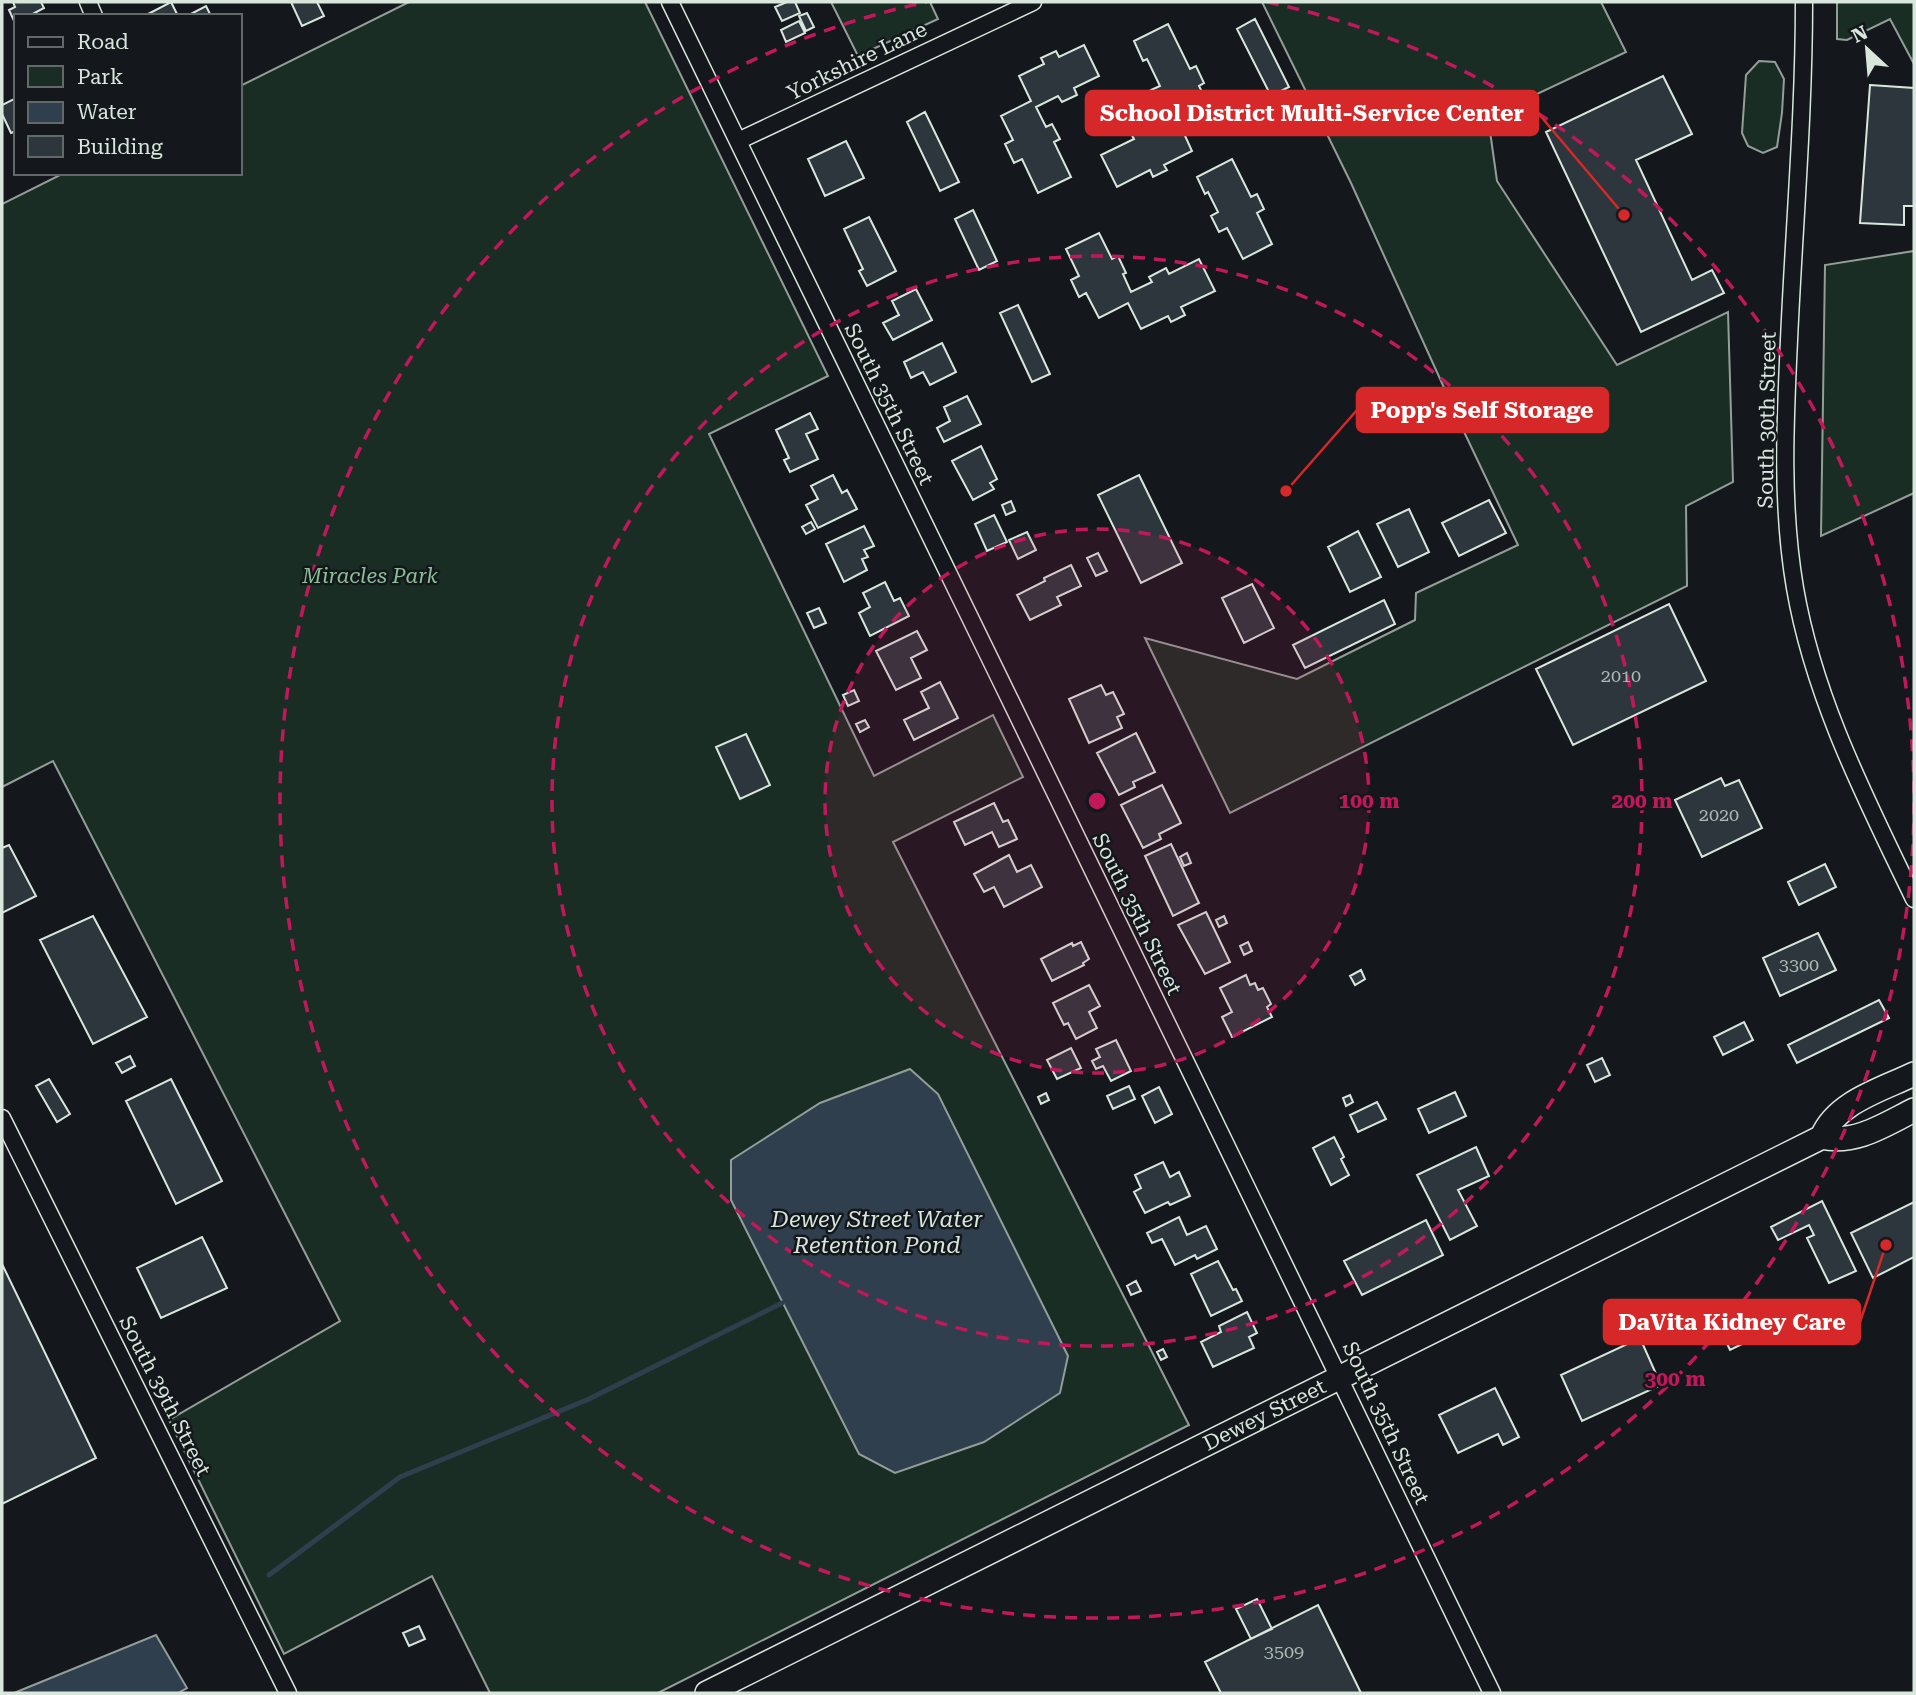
<svg xmlns="http://www.w3.org/2000/svg" width="1916" height="1695" font-family="'Roboto Serif',serif">
<style>
.green{fill:#1a2d24;stroke:#939e99;stroke-width:2}
.water{fill:#2f3f4d;stroke:#939e99;stroke-width:2}
.lines{fill:none;stroke-linecap:round;stroke-linejoin:round}
.stream{stroke:#2f3f4d;stroke-width:5}
.building{fill:#2c363c;stroke:#d8e6dc;stroke-width:2}
.street-casing{stroke:#d8e6dc;stroke-width:19}
.secondary-casing{stroke:#d8e6dc;stroke-width:26}
.street{stroke:#14181c;stroke-width:16}
.secondary{stroke:#14181c;stroke-width:23}
.ring{fill:none;stroke:#c2185b;stroke-width:3.5;stroke-dasharray:12 9}
.labels{text-anchor:middle;dominant-baseline:central;stroke-width:5;stroke-linejoin:round;paint-order:stroke}
.number-label{font-size:18px;fill:#adbab4}
.street-label{font-size:21px;fill:#d8e6dc;stroke:#14181c}
.park-label{font-size:21px;font-style:italic;fill:#8ac095;stroke:#14181c}
.water-label{font-size:23px;font-style:italic;fill:#d8e6dc;stroke:#14181c}
.centre{fill:#c2185b;stroke:#14181c;stroke-width:3.5}
.ring-label{font-size:21px;text-anchor:middle;font-weight:bold;fill:#c2185b;stroke:#14181c;stroke-width:5;stroke-linejoin:round;paint-order:stroke}
.leader{fill:none;stroke:#d62828;stroke-width:2.5}
.callout-dot{fill:#d62828;stroke:#14181c;stroke-width:2.5}
.callout{fill:#d62828;stroke:#d62828;stroke-width:2.5}
.callout-label{font-size:23px;text-anchor:middle;font-weight:bold;fill:#fff}
</style>
<rect width="100%" height="100%" fill="#14181c"/>
<path class="green" d="M409 2H645L828 376 709 434 874 776 993 715 1023 777 893 842 1189 1425 658 1693H490L432 1576 284 1654 169 1420 340 1321 53 761 2 787V204L64 173H240V86Z
M831 2H930L938 19 858 56Z
M1262 2H1601L1626 52 1488 117 1497 181 1617 365 1728 312 1733 482 1686 506 1687 586 1230 813 1145 638 1297 679 1415 620 1416 593 1518 545 1466 436 1351 183Z
M1837 2H1914V64L1890 19 1847 40 1837 39Z
M1759 61 1775 62 1784 79 1782 113 1777 147 1763 153 1748 146 1742 133 1746 75Z
M1914 251V493L1821 536 1825 265Z"/>
<path class="water" d="M910 1069 938 1094 1068 1356 1060 1393 984 1442 895 1473 859 1454 731 1200V1160L820 1103Z
M156 1635 187 1688 178 1693H14Z"/>
<g class="lines">
<path class="stream" d="M269 1575 400 1477 589 1399 782 1303"/>
</g>
<path class="building" d="M13 2H41L44 8 29 16H16L15 23 9 10 15 7Z
M171 2 178 16H149L148 14Z
M291 2H317L324 16 302 26Z
M787 2H795L800 13 782 21 775 7Z
M206 6 211 16H187Z
M807 13 814 27 806 31 799 16Z
M1255 19 1289 87 1271 96 1237 29Z
M799 21 805 33 786 42 781 30Z
M1168 24 1190 69 1196 66 1204 83 1199 86 1212 112 1181 127 1192 151 1164 165 1167 170 1153 177 1150 170 1117 187 1101 155 1134 139 1130 132 1147 124 1151 131 1175 119 1166 100 1158 104 1151 90 1160 86 1147 59 1143 61 1134 41Z
M1084 45 1099 76 1074 88 1077 95 1062 102 1058 96 1036 107 1046 127 1052 124 1060 139 1054 142 1071 177 1038 193 1022 159 1014 163 1005 144 1013 140 1001 116 1031 101 1019 76 1044 64 1041 58 1056 51 1059 57Z
M1663 76 1692 134 1636 160 1692 280 1712 270 1724 293 1641 332 1546 132Z
M1870 85 1914 88V206H1904V225L1860 223Z
M16 98V131L11 133 2 114V105Z
M925 112 959 182 940 191 907 122Z
M846 141 864 178 825 196 808 159Z
M1232 159 1251 197 1257 194 1264 209 1257 213 1272 244 1243 259 1227 228 1219 232 1211 216 1218 212 1208 192 1205 194 1197 177Z
M973 210 997 261 979 270 955 219Z
M869 217 896 271 867 286 859 271 863 269 844 229Z
M1099 233 1112 259 1118 256 1126 273 1123 274 1131 292 1152 282 1149 277 1166 268 1169 274 1199 259 1215 291 1181 307 1185 315 1171 322 1168 316 1141 329 1128 303 1099 318 1086 293 1079 297 1071 280 1079 276 1066 249Z
M916 289 932 320 893 340 883 323 899 315 892 301Z
M1018 305 1050 374 1032 382 1000 313Z
M942 343 956 372 930 385 923 372 911 378 904 362Z
M967 396 981 424 944 442 937 428 950 421 944 407Z
M810 413 818 429 806 434 818 459 790 472 784 460 789 458 776 430Z
M981 446 997 479 990 483 994 489 973 500 952 461Z
M833 475 842 493 847 490 857 509 818 528 806 505 818 499 811 486Z
M1139 475 1182 563 1141 583 1098 495Z
M1489 500 1506 533 1459 556 1442 523Z
M1011 501 1015 511 1006 515 1002 505Z
M1409 509 1429 552 1398 567 1377 524Z
M994 515 1007 542 987 551 975 524Z
M811 522 815 529 806 534 802 527Z
M864 526 874 546 864 550 868 557 862 559 867 570 844 582 826 544Z
M1358 531 1381 577 1350 592 1328 547Z
M1027 532 1036 550 1018 559 1009 540Z
M1098 553 1107 571 1096 576 1087 558Z
M1071 565 1081 586 1057 597 1061 605 1030 620 1017 595 1045 581 1044 578Z
M885 582 894 601 900 598 909 616 870 636 859 613 870 607 863 593Z
M1252 584 1274 628 1244 643 1222 598Z
M1384 600 1395 624 1305 668 1293 645Z
M1669 604 1706 681 1573 745 1536 669Z
M819 608 826 623 814 628 807 613Z
M917 631 927 650 911 658 921 678 896 690 876 651Z
M940 682 958 718 914 740 904 720 929 708 921 692Z
M1101 685 1106 695 1113 692 1124 714 1117 717 1122 728 1089 743 1069 699Z
M854 690 859 701 848 706 843 695Z
M865 720 869 727 860 732 856 724Z
M1136 733 1155 772 1133 782 1135 787 1119 795 1097 753Z
M746 734 770 785 740 799 716 747Z
M1721 778 1725 786 1739 780 1762 828 1702 857 1675 800Z
M1162 785 1181 823 1159 834 1161 839 1143 848 1121 805Z
M994 803 1003 822 1008 820 1017 839 999 847 992 832 965 845 954 822Z
M1171 844 1199 903 1173 916 1145 856Z
M9 845 36 896 2 913V848Z
M1187 853 1191 863 1184 866 1180 857Z
M1009 855 1017 872 1031 865 1042 887 1004 907 994 887 984 892 974 874Z
M1825 864 1836 887 1799 905 1788 882Z
M1206 912 1230 962 1205 974 1178 925Z
M93 916 147 1017 93 1044 40 940Z
M1224 916 1227 923 1219 927 1216 920Z
M1818 933 1836 970 1780 996 1763 958Z
M1081 942 1089 959 1083 963 1084 965 1052 981 1041 959 1072 943 1073 946Z
M1248 942 1252 951 1244 955 1240 946Z
M1361 970 1365 979 1355 985 1350 976Z
M1246 975 1250 985 1255 983 1258 990 1263 988 1271 1004 1267 1007 1272 1017 1232 1037 1222 1017 1232 1012 1220 988Z
M1089 985 1100 1006 1089 1012 1097 1028 1076 1039 1068 1023 1064 1025 1053 1003Z
M1879 1000 1889 1018 1797 1063 1788 1045Z
M1744 1022 1753 1040 1723 1055 1714 1037Z
M1116 1040 1131 1071 1111 1081 1103 1066 1096 1069 1092 1061 1100 1057 1096 1049Z
M1071 1048 1081 1068 1057 1079 1047 1060Z
M130 1056 135 1066 122 1073 116 1063Z
M1602 1058 1610 1075 1595 1082 1587 1065Z
M49 1079 70 1114 57 1122 36 1086Z
M171 1079 222 1181 176 1204 126 1101Z
M1129 1086 1135 1099 1113 1109 1107 1096Z
M1159 1087 1172 1114 1155 1123 1142 1096Z
M1455 1092 1466 1116 1429 1133 1418 1109Z
M1046 1093 1049 1100 1041 1104 1038 1097Z
M1350 1095 1353 1102 1346 1106 1343 1098Z
M1377 1102 1386 1119 1358 1132 1350 1115Z
M1334 1137 1344 1157 1341 1159 1349 1175 1331 1185 1313 1148Z
M1476 1147 1489 1176 1458 1190 1477 1226 1450 1240 1417 1175Z
M1163 1162 1170 1177 1179 1172 1190 1196 1170 1205 1168 1202 1145 1213 1134 1192 1141 1188 1135 1175Z
M1822 1201 1856 1271 1829 1283 1807 1238 1814 1235 1809 1225 1778 1240 1771 1227Z
M1914 1202V1257L1873 1278 1851 1233Z
M1179 1217 1187 1235 1206 1226 1217 1249 1197 1259 1195 1255 1175 1265 1162 1239 1152 1243 1147 1233Z
M1426 1220 1443 1255 1362 1295 1344 1261Z
M202 1237 227 1288 161 1318 137 1268Z
M1218 1261 1233 1290 1236 1289 1242 1301 1211 1316 1191 1274Z
M2 1264 96 1458 2 1504Z
M1136 1281 1141 1291 1131 1295 1127 1286Z
M1759 1305 1771 1330 1730 1350 1718 1325Z
M1247 1312 1257 1333 1249 1337 1254 1348 1213 1367 1201 1342 1221 1332 1219 1326Z
M1640 1338 1661 1385 1582 1421 1561 1375Z
M1163 1349 1167 1357 1161 1360 1157 1352Z
M1495 1388 1519 1437 1503 1445 1498 1434 1458 1453 1439 1415Z
M1257 1599 1272 1629 1251 1639 1236 1609Z
M1318 1605 1361 1693H1221L1205 1662Z
M419 1626 425 1639 409 1646 403 1633Z"/>
<g class="lines">
<defs>
<path id="street" d="M88 2 94 16
M670 2C943 566 1222 1128 1492 1693
M1804 2C1804 114 1794 228 1789 340 1785 423 1781 506 1795 588 1814 699 1866 799 1914 899
M738 141 1033 2
M2 1118 288 1693"/>
<g id="secondary">
<path d="M1822 1137C1836 1102 1883 1089 1914 1074"/>
<path id="s1" d="M707 1693 1822 1137C1855 1145 1886 1124 1914 1110"/>
</g>
</defs>
<use href="#street" class="street-casing"/>
<use href="#secondary" class="secondary-casing"/>
<use href="#street" class="street"/>
<use href="#secondary" class="secondary"/>
</g>
<circle cx="1097" cy="801" r="272" fill="#c2185b" fill-opacity=".12"/>
<g class="ring">
<circle cx="1097" cy="801" r="272"/>
<circle cx="1097" cy="801" r="545"/>
<path d="M1267 2A817 817 0 1 1 927 2"/>
</g>
<g class="labels">
<g class="number-label">
<text x="1621" y="675">2010</text>
<text x="1719" y="814">2020</text>
<text x="1799" y="964">3300</text>
<text x="1284" y="1651">3509</text>
</g>
<g class="street-label">
<text transform="translate(857 61) rotate(-26)">Yorkshire Lane</text>
<text transform="translate(889 404) rotate(64)">South 35th Street</text>
<text transform="translate(1767 420) rotate(-89)">South 30th Street</text>
<text transform="translate(1137 914) rotate(64)">South 35th Street</text>
<text transform="translate(165 1396) rotate(63)">South 39th Street</text>
<text stroke="none"><textPath href="#s1" startOffset="623">Dewey Street</textPath></text>
<text transform="translate(1386 1423) rotate(65)">South 35th Street</text>
</g>
<g class="park-label">
<text x="370" y="576">Miracles Park</text>
</g>
<g class="water-label">
<text x="877" y="1219">Dewey Street Water<tspan x="877" dy="26">Retention Pond</tspan></text>
</g>
</g>
<circle cx="1097" cy="801" r="10" class="centre"/>
<g class="ring-label">
<text x="1369" y="808">100 m</text>
<text x="1642" y="808">200 m</text>
<text x="1675" y="1386">300 m</text>
</g>
<path class="leader" d="M1624 215L1538 113M1286 491L1357 410M1886 1245L1860 1322"/>
<g class="callout-dot">
<circle cx="1624" cy="215" r="7"/>
<circle cx="1286" cy="491" r="7"/>
<circle cx="1886" cy="1245" r="7"/>
</g>
<g class="callout">
<rect x="1086" y="91" width="452" height="44" rx="7"/>
<rect x="1357" y="388" width="251" height="44" rx="7"/>
<rect x="1604" y="1300" width="256" height="44" rx="7"/>
</g>
<g class="callout-label">
<text x="1312" y="121">School District Multi-Service Center</text>
<text x="1482" y="418">Popp's Self Storage</text>
<text x="1732" y="1330">DaVita Kidney Care</text>
</g>
<rect width="1916" height="1695" fill="none" stroke="#d8e6dc" stroke-width="7"/>
<rect x="14" y="14" width="228" height="161" fill="#14181c" stroke="#626a69" stroke-width="2"/>
<rect x="28" y="37" width="35" height="10" fill="#14181c" stroke="#626a69" stroke-width="2"/>
<text x="77" y="49" font-size="21" fill="#d8e6dc">Road</text>
<rect x="28" y="66" width="35" height="21" fill="#1a2d24" stroke="#626a69" stroke-width="2"/>
<text x="77" y="84" font-size="21" fill="#d8e6dc">Park</text>
<rect x="28" y="102" width="35" height="21" fill="#2f3f4d" stroke="#626a69" stroke-width="2"/>
<text x="77" y="119" font-size="21" fill="#d8e6dc">Water</text>
<rect x="28" y="136" width="35" height="21" fill="#2c363c" stroke="#626a69" stroke-width="2"/>
<text x="77" y="154" font-size="21" fill="#d8e6dc">Building</text>
<g transform="translate(1867 49) rotate(334)" stroke="#14181c" stroke-width="5" paint-order="stroke">
<path d="M0-5L12 26L0 18L-12 26Z" fill="#d8e6dc"/>
<text y="-10" font-size="19" font-weight="bold" text-anchor="middle" fill="#d8e6dc">N</text>
</g>
</svg>
